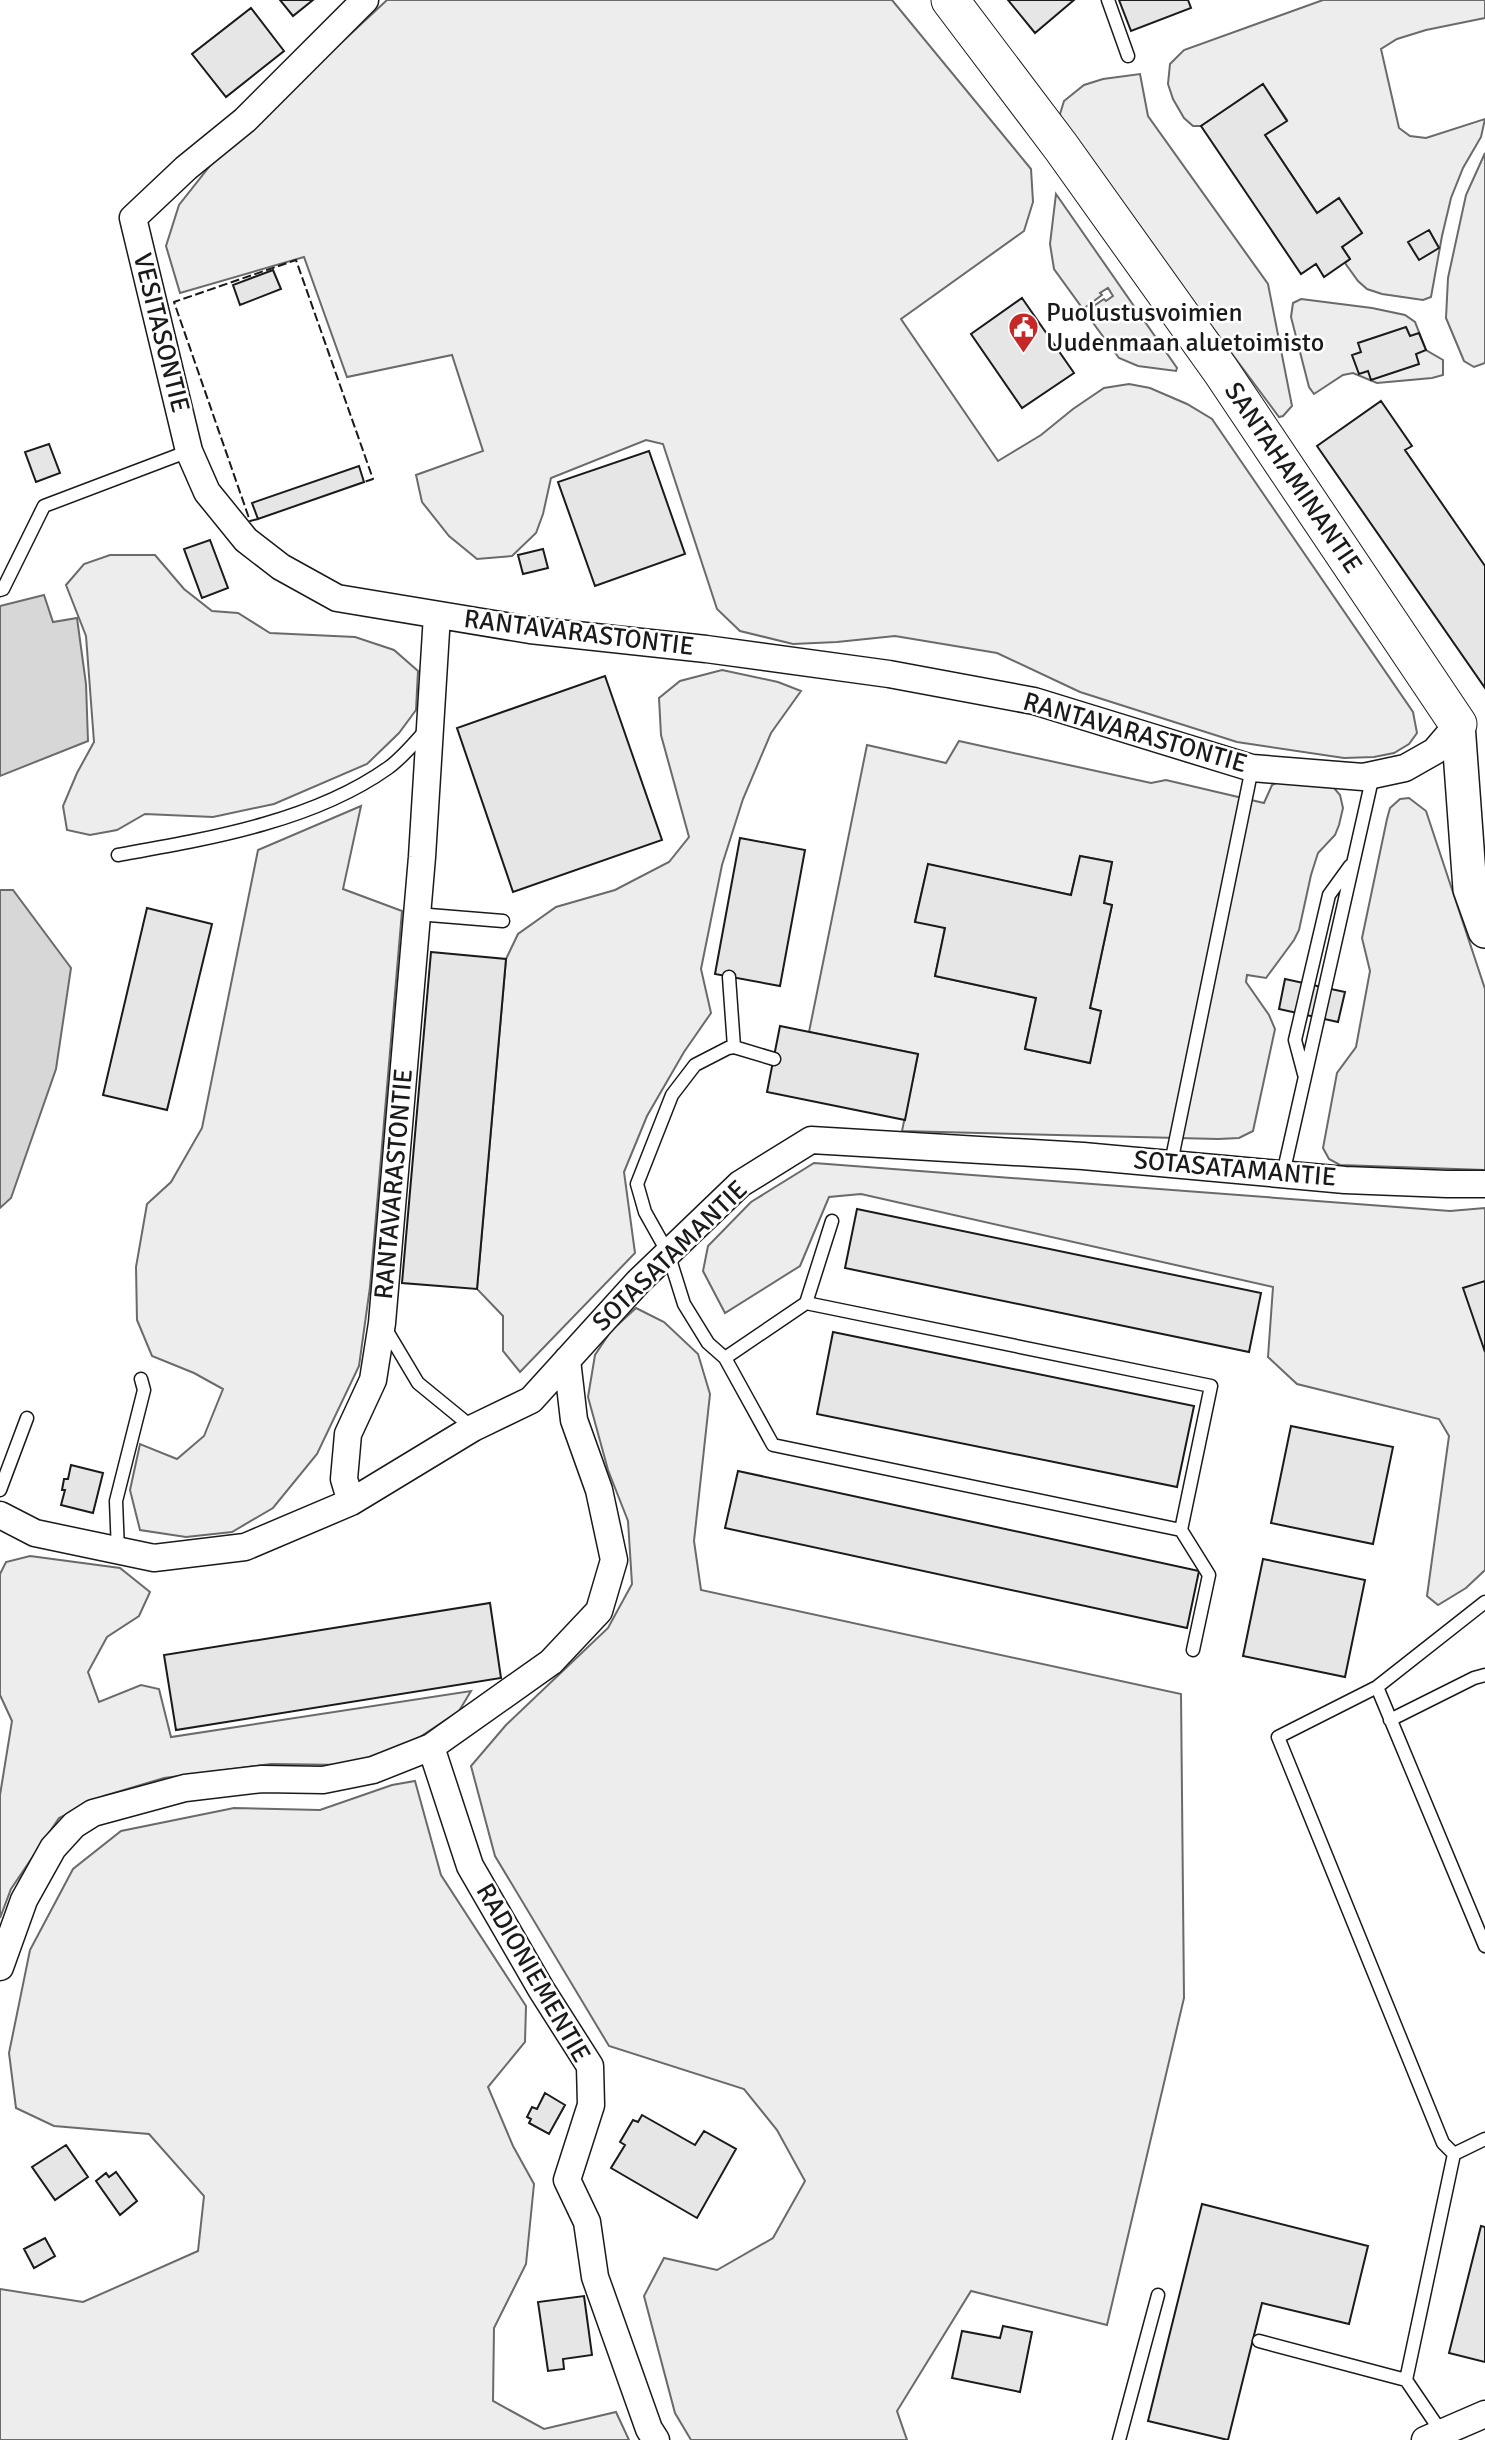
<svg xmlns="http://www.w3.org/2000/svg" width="1485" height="2440" font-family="Signika,sans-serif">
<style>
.built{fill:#ededed;stroke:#6a6a6a;stroke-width:2;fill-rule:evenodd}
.water{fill:#d7d7d7;stroke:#6a6a6a;stroke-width:2}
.building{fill:#e6e6e6;stroke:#1a1a1a;stroke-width:2}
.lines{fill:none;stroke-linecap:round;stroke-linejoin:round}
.service-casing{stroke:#1a1a1a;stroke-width:15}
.minor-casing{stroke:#1a1a1a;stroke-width:29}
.tertiary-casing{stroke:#1a1a1a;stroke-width:36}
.secondary-casing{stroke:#1a1a1a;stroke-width:39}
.service{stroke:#fff;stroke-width:12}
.minor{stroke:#fff;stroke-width:26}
.tertiary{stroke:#fff;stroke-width:33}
.secondary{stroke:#fff;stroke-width:37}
.fence{stroke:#1a1a1a;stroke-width:2;stroke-dasharray:9 3.5;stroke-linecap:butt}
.labels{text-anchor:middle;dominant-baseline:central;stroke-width:5;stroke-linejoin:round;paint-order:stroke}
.poi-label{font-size:26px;fill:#1a1a1a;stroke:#fff;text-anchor:start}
.street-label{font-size:26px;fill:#1a1a1a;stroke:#fff}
</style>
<rect width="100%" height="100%" fill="#fff"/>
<path class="built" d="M387 0H892L1031 169 1033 202 1024 231 901 319 998 461 1041 435 1073 409 1104 388 1129 384 1150 388 1187 404 1212 419 1413 712 1417 733 1409 744 1394 753 1374 757 1344 758 1237 742 1080 692 997 653 895 636 837 642 793 644 740 631 717 609 663 444 646 440 551 478 543 514 536 533 512 556 477 559 449 536 422 502 416 475 483 451 452 355 347 377 304 257 180 293 166 246 179 205 213 162Z
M1323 0H1485V18L1426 30 1397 39 1381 49 1399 128 1410 136 1426 138 1485 119 1481 137 1463 168 1451 198 1442 236 1431 297 1423 300 1382 294 1367 289 1358 281 1345 263 1350 259 1342 247 1362 233 1339 199 1317 213 1265 135 1287 120 1263 85 1201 126H1193L1184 118 1173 99 1168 84 1170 64 1184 50Z
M1140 74 1148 116 1268 284 1292 406 1283 416 1279 417 1063 127 1060 114 1064 101 1084 85 1103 79Z
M1485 153V363L1474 367 1464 361 1446 318 1448 278 1466 195Z
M1056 194 1177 368 1176 371 1138 366 1119 358 1085 312 1104 299 1106 301 1113 296 1108 288 1100 293 1102 295 1083 309 1054 269 1050 244Z
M1301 299 1372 308 1405 315 1415 322 1426 350 1443 360V375L1432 378 1377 383 1353 373 1343 375 1314 394 1309 387 1291 317 1293 303Z
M110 555H155L184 589 212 611 238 613 270 633 355 637 394 650 418 671 416 710 399 733 367 764 274 804 213 817 145 814 117 830 90 835 67 830 63 806 77 773 94 742 86 636 66 585 84 564Z
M722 670 778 682 801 691 771 733 743 799 722 865 701 969 711 1013 684 1052 647 1116 624 1172 635 1253 520 1372 503 1351V1316L477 1289 506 959 518 934 556 907 615 890 669 862 689 837 661 735 659 698 680 681Z
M959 741 1151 783 1166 780 1264 803 1272 785 1282 780 1316 783 1334 788 1340 795 1343 808 1339 825 1335 835 1318 853 1311 875 1299 930 1294 940 1266 978 1247 975 1246 982 1269 1015 1275 1029 1253 1131 1239 1138 1218 1139 902 1131 918 1054 809 1032 867 745 946 763ZM1080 856 1112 862 1104 903 1112 905 1090 1008 1101 1011 1090 1063 1025 1049 1036 998 935 976 945 928 915 921 928 865 1071 895Z
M1409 798 1426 811 1485 989V1170L1340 1165 1329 1159 1323 1148 1337 1073 1356 1047 1370 971 1362 938 1387 819 1390 808 1400 799Z
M361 806 343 889 402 911 370 1287 359 1366 317 1454 273 1508 232 1532 186 1537 140 1530 130 1490 140 1444 177 1459 204 1436 223 1389 194 1373 152 1356 137 1320 136 1267 147 1204 171 1182 202 1128 258 850Z
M814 1163 1450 1211 1485 1208V1570L1466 1588 1438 1605 1427 1596 1449 1436 1439 1419 1297 1384 1268 1357 1273 1287 861 1194 829 1197 800 1266 725 1313 703 1271 708 1246 751 1202Z
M636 1308 664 1322 698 1354 710 1394 694 1541 701 1590 1181 1694 1184 1998 1107 2325 971 2291 897 2411 907 2440H691L675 2413 644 2296 664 2258 717 2270 773 2238 805 2181 777 2130 744 2089 609 2046 495 1856 471 1766 506 1725 608 1628 632 1584 628 1521 608 1470 588 1397 595 1355 611 1331Z
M30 1556 120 1568 150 1592 139 1616 107 1637 88 1672 99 1702 141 1685 159 1689 171 1737 471 1691 459 1711 408 1745 345 1765 271 1764 164 1778 104 1796 59 1818 11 1889 0 1918V1795L12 1721 0 1695V1574L6 1562Z
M415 1781 441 1875 526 2006 525 2042 488 2087 513 2146 534 2184 526 2264 494 2328 493 2401 544 2429 616 2412 629 2440H0V2289L83 2302 198 2251 204 2196 149 2134 54 2126 16 2108 9 2053 30 1950 73 1869 121 1831 234 1808 320 1810 392 1785Z"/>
<path class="water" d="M44 595 53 622 77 618 86 684 88 741 0 776V606Z
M0 890H13L71 968 56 1069 11 1198 0 1208Z"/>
<path class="building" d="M280 0H313L293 16Z
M1008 0H1074L1035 33Z
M1119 0H1188L1191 8 1131 31Z
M251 8 284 51 226 97 192 54Z
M1263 84 1287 121 1265 135 1317 213 1339 198 1362 233 1342 247 1350 259 1324 277 1316 264 1301 274 1201 126Z
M1429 230 1439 248 1419 260 1408 242Z
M273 270 281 289 240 305 233 285Z
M1022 298 1074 373 1022 408 971 334Z
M1406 327 1410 336 1419 333 1426 350 1416 354 1419 364 1371 380 1368 371 1359 374 1352 355 1361 352 1358 343Z
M1381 401 1412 446 1405 450 1485 566V688L1317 446Z
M49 444 60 473 36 482 25 452Z
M649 451 685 554 595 586 558 482Z
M359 466 364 482 258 519 252 503Z
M210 540 228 588 202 598 184 549Z
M543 549 548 568 523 574 518 555Z
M605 676 662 840 513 892 457 728Z
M740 838 805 850 780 986 715 974Z
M1080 856 1112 862 1104 903 1112 905 1090 1008 1101 1011 1090 1063 1025 1049 1036 998 935 976 945 928 915 922 928 864 1071 895Z
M147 908 212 924 167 1110 103 1095Z
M431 952 506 959 477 1289 402 1283Z
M1285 979 1345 992 1338 1022 1279 1009Z
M780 1026 918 1054 905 1120 767 1092Z
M857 1209 1261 1293 1249 1352 845 1268Z
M1485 1281V1352L1463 1288Z
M833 1332 1194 1406 1177 1487 817 1414Z
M1291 1426 1393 1447 1373 1544 1271 1523Z
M71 1465 103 1473 93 1513 61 1505 65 1490H62L64 1479H68Z
M738 1471 1199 1571 1187 1628 725 1528Z
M1263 1559 1365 1580 1345 1677 1243 1656Z
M490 1603 501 1678 176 1730 164 1655Z
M545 2093 565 2105 549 2134 529 2123 531 2119 527 2117 532 2107 537 2109Z
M642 2115 695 2145 704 2131 736 2149 697 2218 611 2168 625 2145 620 2142 633 2120 638 2122Z
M66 2145 88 2177 55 2200 32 2167Z
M116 2172 137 2201 120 2215 96 2181 106 2173 109 2177Z
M1202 2204 1368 2246 1349 2324 1262 2303 1228 2440 1148 2421Z
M1481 2226 1485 2227V2362L1449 2353Z
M45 2238 55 2256 34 2268 24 2249Z
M584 2296 592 2355 563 2359 564 2369 548 2371 538 2302Z
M1003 2326 1032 2332 1020 2392 952 2378 962 2331 1000 2338Z"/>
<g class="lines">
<defs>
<path id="service" d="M1108 0 1128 56
M0 590 3 589 44 506 189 451
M118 855C207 839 312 822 388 768 402 758 414 743 426 730
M417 914 503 921
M729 977 734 1047
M1304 1074 1295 1040 1329 895 1350 866
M1171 1163 1252 768
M1283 1174 1373 775
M806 1303 832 1221
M384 1326 418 1383 473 1428
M725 1358 806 1303 1211 1386 1181 1530 773 1445 725 1358 708 1343 684 1304 668 1253 645 1212 637 1184 672 1095 695 1065 728 1048 734 1047 774 1059
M0 1490 27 1418
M1181 1530 1209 1575 1193 1650
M118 1551 116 1501 144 1390 141 1379
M1485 1602 1377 1687 1278 1737 1443 2143 1454 2154 1485 2139
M1377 1687 1485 1946
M1390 1720 1474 1678 1485 1675
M1259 2341 1406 2380
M1442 2433 1406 2380 1454 2154
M1119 2440 1158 2295"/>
<path id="minor" d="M365 0 245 120 186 168 133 218 189 451 207 492 246 540 281 567 337 598 530 630 706 649 889 674 1034 701 1252 768 1363 777 1405 768 1435 751 1458 724
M351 1502 344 1479 348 1434 373 1380 382 1323 422 857 437 615
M0 1515 35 1533 154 1558 245 1547 351 1502 473 1428 531 1400 638 1282 740 1184 811 1140 1083 1156 1345 1180 1447 1184H1485
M431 1747 470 1866 541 1989 590 2066 591 2105 567 2180 587 2222 595 2277 649 2429 656 2440
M0 1967 24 1900 53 1848 74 1825 93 1813 185 1788 262 1779 323 1780 373 1770 431 1747 551 1662 599 1611 614 1560 599 1490 574 1420 567 1360
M1425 2440 1485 2414"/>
<path id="tertiary" d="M1458 724 1470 889 1485 931"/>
<path id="secondary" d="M950 0 1061 147 1221 371 1458 724"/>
</defs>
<use href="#service" class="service-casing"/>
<use href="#minor" class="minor-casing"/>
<use href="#tertiary" class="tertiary-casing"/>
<use href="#secondary" class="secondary-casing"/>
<use href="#service" class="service"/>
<use href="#minor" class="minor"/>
<use href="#tertiary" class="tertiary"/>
<use href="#secondary" class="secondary"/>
<path class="fence" d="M258 519 250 521 174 302 296 260 373 479 364 482"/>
</g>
<defs>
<symbol id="civic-pin" viewBox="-11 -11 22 30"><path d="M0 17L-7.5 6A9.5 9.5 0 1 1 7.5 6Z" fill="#c62828" stroke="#fff"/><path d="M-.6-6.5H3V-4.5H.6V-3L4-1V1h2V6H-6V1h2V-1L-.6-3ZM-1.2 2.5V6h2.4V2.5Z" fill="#fff"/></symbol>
</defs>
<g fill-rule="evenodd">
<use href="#civic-pin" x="1006" y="310" width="35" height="47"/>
</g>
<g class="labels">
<g class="poi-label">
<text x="1046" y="313">Puolustusvoimien<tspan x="1046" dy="30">Uudenmaan aluetoimisto</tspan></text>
</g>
<g class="street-label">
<text transform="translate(161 333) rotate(76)">VESITASONTIE</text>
<text transform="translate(1293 478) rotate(56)">SANTAHAMINANTIE</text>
<text transform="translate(579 633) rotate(7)">RANTAVARASTONTIE</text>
<text transform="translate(1135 733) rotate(16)">RANTAVARASTONTIE</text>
<text transform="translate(1235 1169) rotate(5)">SOTASATAMANTIE</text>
<text transform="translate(394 1184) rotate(-85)">RANTAVARASTONTIE</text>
<text transform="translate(670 1256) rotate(-44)">SOTASATAMANTIE</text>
<text transform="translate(533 1973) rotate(60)">RADIONIEMENTIE</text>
</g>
</g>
</svg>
